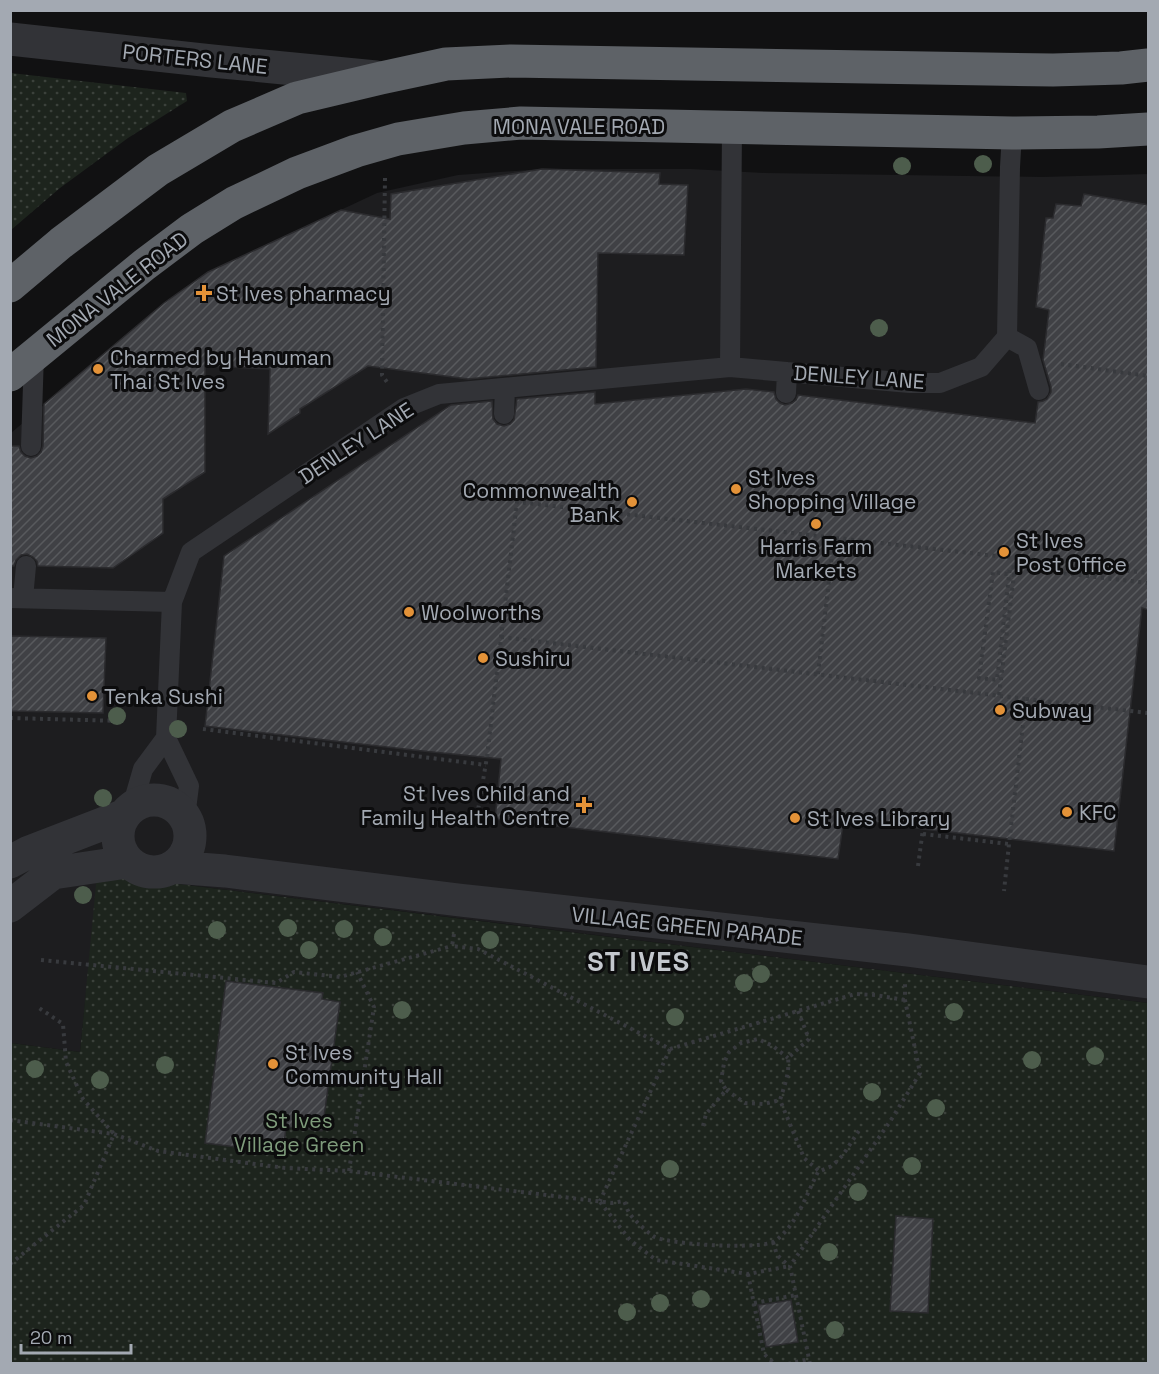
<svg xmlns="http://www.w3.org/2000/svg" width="1159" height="1374" font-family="'Space Grotesk',sans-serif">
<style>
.built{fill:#1d1d1f}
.park{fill:url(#park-dots)}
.building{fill:url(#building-hatch);stroke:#2b2b2e;stroke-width:1.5}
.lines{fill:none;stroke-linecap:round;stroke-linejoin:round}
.path{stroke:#383a3e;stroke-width:4;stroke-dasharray:3 4.5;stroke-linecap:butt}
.lane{stroke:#323337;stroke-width:20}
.street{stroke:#323337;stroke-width:33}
.highway{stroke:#5e6267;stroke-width:33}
.tree{fill:#4d5d4c}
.poi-dot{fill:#e39238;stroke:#0c0c0d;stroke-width:2}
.labels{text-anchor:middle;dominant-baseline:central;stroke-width:6;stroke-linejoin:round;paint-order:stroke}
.street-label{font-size:21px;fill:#a3a9b2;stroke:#0c0c0d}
.poi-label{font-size:21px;fill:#a3a9b2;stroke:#0c0c0d;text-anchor:start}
.park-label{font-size:21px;fill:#7e9b7b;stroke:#0c0c0d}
.district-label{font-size:27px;font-weight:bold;letter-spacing:1.5px;fill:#c4c8ce;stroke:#0c0c0d}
</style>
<defs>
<pattern id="park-dots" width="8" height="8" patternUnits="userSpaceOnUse" patternTransform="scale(1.5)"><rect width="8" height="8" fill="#1d241d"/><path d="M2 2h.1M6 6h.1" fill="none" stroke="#3b413b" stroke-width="1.8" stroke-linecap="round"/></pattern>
<pattern id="building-hatch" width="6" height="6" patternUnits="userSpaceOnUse" patternTransform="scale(1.5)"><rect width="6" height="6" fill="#404145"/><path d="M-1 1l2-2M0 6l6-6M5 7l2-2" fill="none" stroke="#585a5d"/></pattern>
</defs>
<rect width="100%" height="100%" fill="#111112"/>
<path class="built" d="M542 169H691L766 173 1042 177 1148 174V1003L98 874 80 1052 11 1043V433L164 303 208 272 377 193 458 175Z"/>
<path class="park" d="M11 73 186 93 187 101 128 138 60 188 11 230Z
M97 874 1148 1003V1363L11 1364V1043L80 1052Z"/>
<path class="building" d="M542 169 660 173 659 184 688 185 684 255 598 253 596 367 468 379 368 366 300 409V413L268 434 270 369 205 366V472L163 499V533L113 568 38 566 37 561 33 557 27 554 21 555 16 560 14 566H10V446H19L21 452 25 456 31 458 37 456 41 452 43 446 44 404 164 303 208 272 341 210 390 219 391 194Z
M1084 194 1149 205V610L1142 608 1114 851 923 829 844 818 838 859 495 819 501 759 413 750 205 726 224 556 451 405 492 401 493 419 497 424 504 426 510 424 514 420 517 399 595 392V404L746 389 774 392 776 399 780 403 785 405 792 403 796 400 798 395 1035 423 1038 402 1043 401 1047 399 1051 392V387L1043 360 1049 310 1036 307 1046 218H1053L1056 204 1081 206Z
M10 636 106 638 103 713 10 711Z
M226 981 323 993 322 999 340 1002 322 1131 286 1127 283 1153 205 1143Z
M896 1216 933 1219 928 1313 890 1311Z
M791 1300 798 1342 766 1347 758 1305Z"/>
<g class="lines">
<path class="path" d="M385 178 382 375 389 385
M1061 364 1148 376
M501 637 1026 699 1009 844 1004 891
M818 674 834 538
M999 695 1014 575 993 572 979 678 997 680 1010 567 1148 583
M1026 699 1148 713
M10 718 122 721
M203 729 486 765
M477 816 487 757 517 502 1148 573
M923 834 1009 844
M918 866 923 829
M454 934 452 946 478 949 670 1049 600 1201
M41 960 276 983 294 972 340 977 452 946
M798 1011 809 1039 788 1058C790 1072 784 1087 780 1100L804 1158 819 1171
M670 1049 855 994 875 995 905 1000
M726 1090 745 1103 764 1104 780 1100
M10 1120 114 1134 158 1151 285 1168 349 1171 612 1203 624 1201C626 1205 627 1210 630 1214 634 1220 647 1232 653 1236 667 1245 762 1250 775 1241 797 1225 806 1195 818 1172L832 1166 843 1155 860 1129
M703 1126 706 1114 726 1090 721 1081 724 1063 729 1052 741 1043 758 1039 773 1046 788 1058
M349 1171 374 1007 357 972
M600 1202 630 1240 656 1260 748 1274 790 1266
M773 1242 777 1255 789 1266
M10 1264 84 1205 114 1134 83 1099 66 1062 63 1024 36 1006
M748 1274 764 1354 775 1364
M754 1303 796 1295
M788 1364 809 1359
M810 1364 790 1266 891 1120 920 1073 905 1000V984"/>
<path class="lane" d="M1007 337 1010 167 1012 133
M1007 337 1027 348 1039 390
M730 367 910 383H940L981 367 1007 337
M786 393 787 372
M504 414 505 388
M31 446 34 354
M10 598 172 602
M23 598 26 566
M132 807 143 769 166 738
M185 817 189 786 166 738 172 602 191 552 404 408 439 394 730 367 732 128"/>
<path class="street" d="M10 39 212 61 376 77
M118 836a36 36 0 1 1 72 0a36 36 0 1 1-72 0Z
M10 862 27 853 123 816
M173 867 225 871 459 900 908 950 1148 982
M10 906 53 873 127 862"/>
<path class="highway" d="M10 286 61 243 158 170 232 126 297 98 381 78 446 64 511 61 1053 70 1121 68 1148 65
M10 375 144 265 192 229 234 203 297 173 356 151 398 139 464 128 521 123 1012 133 1098 132 1148 129"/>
</g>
<g class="tree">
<circle cx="983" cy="164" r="9"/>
<circle cx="902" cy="166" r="9"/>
<circle cx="879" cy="328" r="9"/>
<circle cx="117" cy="716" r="9"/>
<circle cx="178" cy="729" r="9"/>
<circle cx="103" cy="798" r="9"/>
<circle cx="83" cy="895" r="9"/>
<circle cx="288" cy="928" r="9"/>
<circle cx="344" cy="929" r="9"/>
<circle cx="217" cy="930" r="9"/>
<circle cx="383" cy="937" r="9"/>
<circle cx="490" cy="940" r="9"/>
<circle cx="309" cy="950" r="9"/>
<circle cx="761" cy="974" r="9"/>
<circle cx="744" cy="983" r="9"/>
<circle cx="402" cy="1010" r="9"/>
<circle cx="954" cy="1012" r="9"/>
<circle cx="675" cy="1017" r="9"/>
<circle cx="1095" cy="1056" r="9"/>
<circle cx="1032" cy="1060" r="9"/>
<circle cx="165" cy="1065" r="9"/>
<circle cx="35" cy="1069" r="9"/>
<circle cx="100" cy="1080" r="9"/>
<circle cx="872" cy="1092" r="9"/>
<circle cx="936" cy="1108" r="9"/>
<circle cx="912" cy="1166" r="9"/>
<circle cx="670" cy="1169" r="9"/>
<circle cx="858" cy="1192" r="9"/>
<circle cx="829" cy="1252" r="9"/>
<circle cx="701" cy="1299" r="9"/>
<circle cx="660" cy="1303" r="9"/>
<circle cx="627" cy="1312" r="9"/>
<circle cx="835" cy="1330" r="9"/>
</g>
<g class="poi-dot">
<path d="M201 284h6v6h6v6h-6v6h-6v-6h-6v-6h6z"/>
<circle cx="98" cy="369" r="6"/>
<circle cx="736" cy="489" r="6"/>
<circle cx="632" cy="502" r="6"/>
<circle cx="816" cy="524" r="6"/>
<circle cx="1004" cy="552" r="6"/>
<circle cx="409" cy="612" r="6"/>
<circle cx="483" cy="658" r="6"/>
<circle cx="92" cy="696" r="6"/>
<circle cx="1000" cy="710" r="6"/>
<path d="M581 796h6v6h6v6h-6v6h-6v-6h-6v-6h6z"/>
<circle cx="1067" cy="812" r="6"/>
<circle cx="795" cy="818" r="6"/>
<circle cx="273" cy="1064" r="6"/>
</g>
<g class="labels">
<g class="street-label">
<text transform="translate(195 59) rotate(6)">PORTERS LANE</text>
<text x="579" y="126">MONA VALE ROAD</text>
<text transform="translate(117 289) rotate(-38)">MONA VALE ROAD</text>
<text transform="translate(859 377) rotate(4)">DENLEY LANE</text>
<text transform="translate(356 443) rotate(-33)">DENLEY LANE</text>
<text transform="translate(687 926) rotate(6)">VILLAGE GREEN PARADE</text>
</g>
<g class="poi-label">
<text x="216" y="293">St Ives pharmacy</text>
<text x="110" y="357">Charmed by Hanuman<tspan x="110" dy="24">Thai St Ives</tspan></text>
<text x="748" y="477">St Ives<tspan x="748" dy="24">Shopping Village</tspan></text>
<text x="620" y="490" text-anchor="end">Commonwealth<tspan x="620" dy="24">Bank</tspan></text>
<text x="1016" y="540">St Ives<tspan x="1016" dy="24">Post Office</tspan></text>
<text x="816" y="546" text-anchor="middle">Harris Farm<tspan x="816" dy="24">Markets</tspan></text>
<text x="421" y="612">Woolworths</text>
<text x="495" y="658">Sushiru</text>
<text x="104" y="696">Tenka Sushi</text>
<text x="1012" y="710">Subway</text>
<text x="570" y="793" text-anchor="end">St Ives Child and<tspan x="570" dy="24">Family Health Centre</tspan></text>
<text x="1079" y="812">KFC</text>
<text x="807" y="818">St Ives Library</text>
<text x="285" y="1052">St Ives<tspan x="285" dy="24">Community Hall</tspan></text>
</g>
<g class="park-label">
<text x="299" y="1120">St Ives<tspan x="299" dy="24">Village Green</tspan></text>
</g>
<g class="district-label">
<text x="639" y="961">ST IVES</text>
</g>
</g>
<rect width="1159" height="1374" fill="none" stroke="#a3a9b2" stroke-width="24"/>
<path d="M21 1344v9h110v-9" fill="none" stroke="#a3a9b2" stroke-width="3"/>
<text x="30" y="1344" font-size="18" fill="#a3a9b2" stroke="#0c0c0d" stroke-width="4.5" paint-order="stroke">20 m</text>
</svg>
